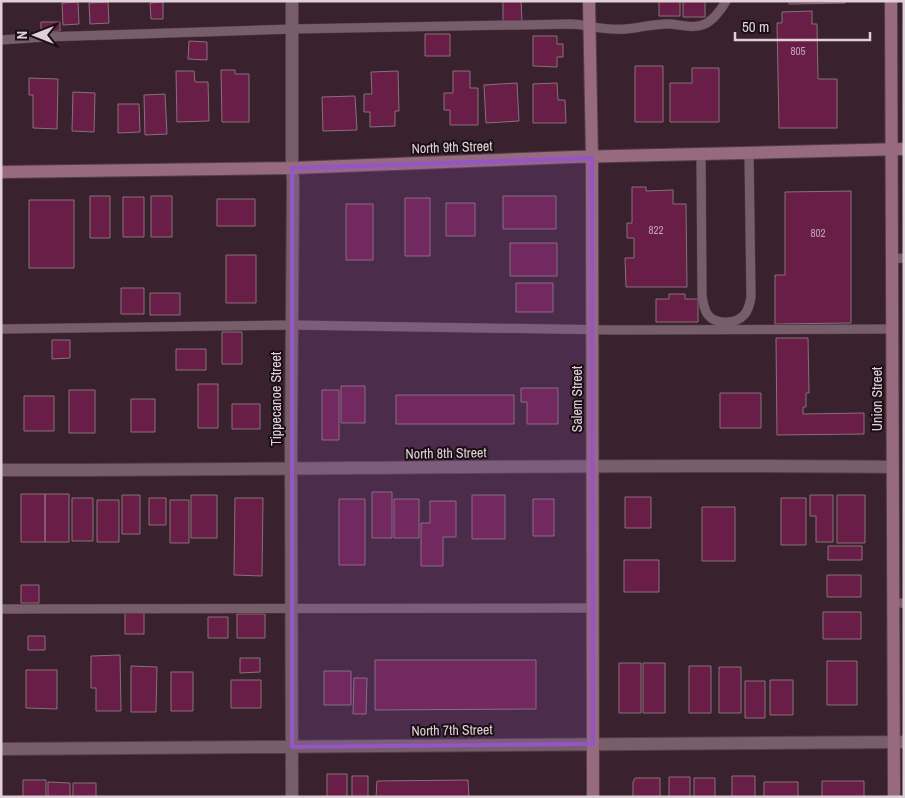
<svg xmlns="http://www.w3.org/2000/svg" width="905" height="798" font-family="'Archivo Narrow',sans-serif">
<style>
.building{fill:#681e47;stroke:#8a6f7b}
.lines{fill:none;stroke-linecap:round;stroke-linejoin:round}
.lane-casing{stroke:#513e47;stroke-width:10}
.street-casing{stroke:#513e47;stroke-width:14}
.secondary-casing{stroke:#513e47;stroke-width:14}
.lane{stroke:#785e6a;stroke-width:9}
.street{stroke:#785e6a;stroke-width:12}
.secondary{stroke:#986a80;stroke-width:12}
.marked{fill:#9455c5;fill-opacity:0.2;stroke:#9455c5;stroke-width:4;stroke-linejoin:round}
.labels{text-anchor:middle;dominant-baseline:central;stroke-width:4;stroke-linejoin:round;paint-order:stroke}
.number-label{font-size:11px;fill:#c2a4b3}
.street-label{font-size:14px;fill:#e0d0d7;stroke:#190f14}
</style>
<rect width="100%" height="100%" fill="#39222d"/>
<path class="building" d="M503 1H521L522 22H503Z
M659 1H680V16H659Z
M683 1H705V17H683Z
M789 1H845V3L789 4Z
M78 2 79 24 63 25 62 3Z
M108 2 109 23 90 24 89 3Z
M163 2V19H151L150 3Z
M812 11V24H817L818 79H837V128H779L777 23H782V12Z
M41 22H60V31L41 32Z
M425 34H450V56H425Z
M533 36H557V44H563V57H557V67L533 66Z
M189 41 207 42V60L188 59Z
M635 66H663V122H635Z
M692 68H719V122H670V83H692Z
M221 70H235V74H249V122H222Z
M176 71H194L195 82H208L209 121 177 122Z
M398 71 399 111H395V126L370 127V112H364V94H372L371 72Z
M453 71H470V88H478V125H450V110H444V93H453Z
M29 78 58 79 57 129 33 128V95H29Z
M517 83 519 121 486 123 484 85Z
M557 83 558 100H565L566 123H533V84Z
M73 92 95 93 94 132 72 131Z
M165 94 167 134 145 135 144 95Z
M355 96 357 130 323 131 322 97Z
M118 104H139L140 132 118 133Z
M632 187H646V191L673 190V204H686L687 287H626L625 258H634V238H627V223H632Z
M851 191V323L775 324V275H785V192Z
M90 196H110V238H90Z
M151 196H172V237H151Z
M503 196H556V229H503Z
M123 197H144V237H123Z
M405 198H430V256H405Z
M217 199H255V226H217Z
M29 200H74V268H29Z
M446 203H475V236H446Z
M346 204H373V260H346Z
M510 243H557V276H510Z
M226 255H256V303H226Z
M516 283H553V312H516Z
M121 288H144V314H121Z
M150 293H180V315H150Z
M669 294H685V299H698V322H656V299H669Z
M222 332H242V364H222Z
M776 338H808L809 393H806V407H803V414L864 413V434L777 435Z
M52 340H70V358L52 359Z
M176 349H206V370H176Z
M198 384H218V428H198Z
M341 386H365V423H341Z
M521 388H558V424H527V402H521Z
M69 390H95V433H69Z
M322 390H339V440H322Z
M720 393H761V428H720Z
M396 395H514V424H396Z
M24 396H54V431H24Z
M131 399H155V432H131Z
M232 404H260V429H232Z
M372 492H392V538H372Z
M21 494H45V542H21Z
M45 494H69V542H45Z
M122 495H140V534H122Z
M191 495H217V538H191Z
M472 495H505V539H472Z
M810 495H833V542H816V516H810Z
M837 495H865V543H837Z
M625 497H651V528H625Z
M72 498H93V541H72Z
M149 498H166V525H149Z
M235 498H263L262 576 234 575Z
M781 498H806V545H781Z
M339 499H365V565H339Z
M394 499H419V538H394Z
M533 499H554V536H533Z
M97 500H119V542H97Z
M170 500H189V543H170Z
M430 501H456V537H443V566H421V523H430Z
M702 507H735V561H702Z
M828 546H862V560H828Z
M624 560H659V592H624Z
M827 575H861V597H827Z
M21 585H39V603H21Z
M125 612H144V634H125Z
M823 612H861V639H823Z
M237 614H265V638H237Z
M208 617H228V638H208Z
M28 636H45V650H28Z
M120 655 121 711H96V688H91V656Z
M240 658H260V672L240 673Z
M375 660H536V709L375 710Z
M827 661H857V705H827Z
M619 663H641V713H619Z
M643 663H665V713H643Z
M131 666 157 667 156 712H131Z
M689 666H711V713H689Z
M719 667H741V713H719Z
M26 670H57V709L26 708Z
M324 671H351V705H324Z
M171 672H193V711H171Z
M354 678H367L366 714H353Z
M231 680H261V708H231Z
M770 680H793V715H770Z
M745 681H765V718H745Z
M327 774H347V797H327Z
M352 776H368V797H352Z
M732 776H755V797H732Z
M669 777H690V797H667H669Z
M635 778H660V796L663 797H633V782Z
M694 778H715V797H694Z
M23 780H46V797H23Z
M468 780 469 797H376L377 781Z
M822 781H864V797H822Z
M48 782 70 783V797H48Z
M764 782H798V797H764Z
M73 783H96V797H73Z"/>
<g class="lines">
<defs>
<path id="lane" d="M1 40 44 37 292 29 571 24C589 25 606 31 625 29 640 28 655 23 671 24 682 25 694 29 705 24 713 20 722 9 726 1
M701 154 702 296C703 303 704 310 708 315 716 325 736 324 744 315 749 310 750 303 751 297L749 153
M891 259 904 258
M1 329 291 325 613 330 892 329
M893 603H904
M1 609 592 608"/>
<path id="street" d="M292 1V168L293 181 291 447 292 797
M1 470C298 470 595 463 892 467
M1 749 904 742"/>
<path id="secondary" d="M589 1 592 158 593 797
M891 1 894 797
M1 172 292 168 573 157 904 149"/>
</defs>
<use href="#lane" class="lane-casing"/>
<use href="#street" class="street-casing"/>
<use href="#secondary" class="secondary-casing"/>
<use href="#lane" class="lane"/>
<use href="#street" class="street"/>
<use href="#secondary" class="secondary"/>
</g>
<path class="marked" d="M592 158 593 744 292 747V168Z"/>
<g class="labels">
<g class="number-label">
<text x="798" y="51">805</text>
<text x="656" y="230">822</text>
<text x="818" y="233">802</text>
</g>
<g class="street-label">
<text transform="translate(452 147) rotate(-2)">North 9th Street</text>
<text transform="translate(276 399) rotate(-90)">Tippecanoe Street</text>
<text transform="translate(577 399) rotate(-90)">Salem Street</text>
<text transform="translate(877 399) rotate(-90)">Union Street</text>
<text transform="translate(446 453) rotate(-1)">North 8th Street</text>
<text transform="translate(452 730) rotate(-1)">North 7th Street</text>
</g>
</g>
<rect width="905" height="798" fill="none" stroke="#e0d0d7" stroke-width="5"/>
<g transform="translate(35 35) rotate(270)" stroke="#190f14" stroke-width="4" paint-order="stroke">
<path d="M0-4L9 19L0 12L-9 19Z" fill="#e0d0d7"/>
<text y="-8" font-size="14" font-weight="bold" text-anchor="middle" fill="#e0d0d7">N</text>
</g>
<path d="M735 32v8h135v-8" fill="none" stroke="#e0d0d7" stroke-width="2.5"/>
<text x="742" y="32" font-size="15" fill="#e0d0d7" stroke="#190f14" stroke-width="4" paint-order="stroke">50 m</text>
</svg>
